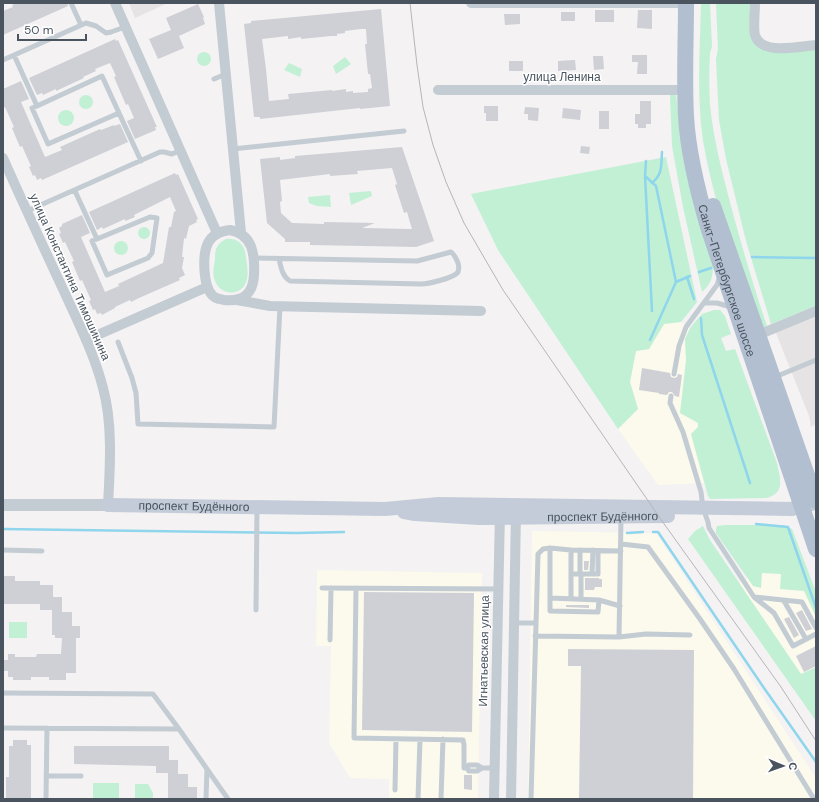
<svg xmlns="http://www.w3.org/2000/svg" width="819" height="802" font-family="'DM Sans',sans-serif">
<style>
.commercial{fill:#fcf9ed}
.education{fill:#e5e3e4}
.green{fill:#c1f0d5}
.lines{fill:none;stroke-linecap:round;stroke-linejoin:round}
.stream{stroke:#8fd5ec;stroke-width:2.5}
.building{fill:#ced0d6;fill-rule:evenodd}
.service{stroke:#c3cbd3;stroke-width:5}
.minor{stroke:#c3cbd3;stroke-width:10}
.tertiary{stroke:#c3cbd3;stroke-width:12}
.secondary{stroke:#c3ccd8;stroke-width:14}
.primary{stroke:#b2bfd0;stroke-width:16}
.tram{stroke:#b4b6bc;stroke-width:1}
.labels{text-anchor:middle;dominant-baseline:central;stroke-width:3;stroke-linejoin:round;paint-order:stroke}
.street-label{font-size:12px;fill:#49545f;stroke:#fff}
</style>
<rect width="100%" height="100%" fill="#f4f2f2"/>
<path class="commercial" d="M681 322 690 328 685 340 686 360 698 427 691 434 704 483 658 485 618 429 638 409 630 382 636 351 649 349 664 324Z
M532 531 656 533 816 778V799H528Z
M762 569 781 570 804 590 816 614V672L802 679 738 584Z
M317 570 482 573 478 799H389V779L350 778 329 743 331 646H316Z"/>
<path class="education" d="M129 3H168L135 18Z
M816 315V424L811 427 809 416 776 333Z"/>
<path class="green" d="M701 3H710L712 47 710 53C709 70 709 88 710 105 714 145 725 183 735 221 745 257 755 291 767 326L760 329C739 269 715 209 704 146 696 100 700 49 701 3Z
M716 3H751L755 41 766 51 816 48V306L771 324 746 241 726 159 719 120 716 59 718 49Z
M197 59a7 7 0 1 1 14 0a7 7 0 1 1-14 0Z
M345 57 351 64 336 74 333 66Z
M289 63 302 69 300 77 284 70Z
M79 102a7 7 0 1 1 14 0a7 7 0 1 1-14 0Z
M670 95H676L681 133 713 257C713 273 714 281 702 292L683 207 672 146Z
M58 118a8 8 0 1 1 16 0a8 8 0 1 1-16 0Z
M666 157 697 302 681 322 664 324 649 349 636 351 630 382 638 409 618 429 498 250 471 194Z
M371 191 372 196 351 205 349 193Z
M330 195 331 207 317 206 309 203 308 197Z
M138 233a6 6 0 1 1 12 0a6 6 0 1 1-12 0Z
M226 239C235 238 242 242 245 251 246 260 249 271 247 279 244 296 221 297 215 281 212 275 214 266 215 259 215 250 216 244 226 239Z
M114 248a7 7 0 1 1 14 0a7 7 0 1 1-14 0Z
M714 310H720L725 316 731 334 721 338 726 351 735 349 777 463C780 479 786 493 766 498L710 499 708 496 691 434 698 427V423L680 413 686 360 685 339 690 328 702 314Z
M725 525H783L792 529 816 592V617L804 591 780 589 781 574 762 573 761 588 753 586 716 533V529L717 526Z
M703 526 710 540 801 674 816 667V721L688 539 695 531Z
M9 622H27V638H9Z
M93 783H119V799H93Z
M135 784H148L153 793V799H135Z"/>
<g class="lines">
<path class="stream" d="M646 161 645 176 652 311
M645 176 656 186 676 282
M652 183C663 174 661 165 662 152
M752 257 816 258
M699 272 711 268
M687 277 694 299
M701 318 702 335 750 483
M650 340 676 282 690 276
M756 524 788 527 816 608
M3 529 297 533 344 532
M653 532H658L764 688 816 762
M627 533 643 532"/>
</g>
<path class="building" d="M17 3H67L68 6 3 35V11L13 7 12 5Z
M198 4 204 17 203 18 205 24 179 36 184 48 158 59 149 39 171 30 166 18Z
M381 9 390 106 360 109V108L260 119V117H254L244 24 251 23V21ZM361 29H366L367 44H365L368 74H370L372 88 368 89V92L353 93V91L346 92V89L332 91V90L288 94 289 99 269 101 266 69 262 39 288 36V39L301 37V39L331 36H337V34L345 33V31Z
M595 10H614V22H595Z
M638 10H652V29L637 28Z
M561 12H575V21H561Z
M504 14H520V24L505 25Z
M115 39 116 41 118 40 157 127H155L156 130 135 139 127 121 134 118 128 104 126 105 114 77 116 76 110 63 95 69 96 71 83 77 84 78 56 91V89L43 95 42 93 37 95 29 78Z
M632 55H647V74H637L638 62H632Z
M593 56H603L604 69 594 70Z
M575 60 576 70 558 71V61Z
M509 61H523V71H509Z
M21 81 29 99 21 102 45 157 62 150 60 147 100 129 101 130 114 125V126L120 124 128 142 42 180 41 178 37 180 35 175 33 176 29 167 31 166 22 146 20 147 12 128 14 127 5 107 3 108V89Z
M640 101H651V124H646V128H638V124H635V114H640Z
M484 106H498V121H486V113H484Z
M525 107 539 108 538 121 528 120V114H524Z
M563 108 581 110 580 120 562 118Z
M599 111H609V129H599Z
M581 146 590 147 589 154 580 153Z
M402 147 434 241 416 247 310 245V242H285V239L267 223 260 159 280 157V160L295 158V156ZM392 168 397 184 395 185 404 213 407 212 412 229 362 228 375 223 324 222V224L292 223 281 213 280 202 282 201 280 180 330 174V176L358 174 357 171Z
M175 173 176 175 178 174 198 219 196 220 197 222 189 226 186 239 184 238 182 257H184L182 268 185 275 179 278 180 280 139 298 131 302 130 300 115 307V308L102 315 101 313 97 314 95 309 93 310 89 301 91 300 82 280 80 281 72 262 74 261 65 242 63 243 59 234 61 233 59 228 62 226V224L82 215 90 233 81 237 105 292 119 286 118 284 163 263 169 227H171L174 212 176 211 170 197 134 215 135 217 125 221V219L103 229 102 227 97 230 89 212Z
M642 368 670 373 671 377 674 378 677 377 678 374 682 375 679 397 675 396 672 392H669L667 395 659 394V393L639 390Z
M584 561H589L588 570H584Z
M4 576H15V581H40V585H53V597H62V612H72V626H80V638H76V673H66V680H49V677H31V680H13V677H8V671H3V660H8V654H15V657H36L37 654H61L62 638H55V635H52V610H40V604H3Z
M585 578H599V579H602V587H595L594 590H585Z
M364 592 474 593 472 732 362 730Z
M566 605H589V608L566 607Z
M802 610 812 629 806 631 796 613Z
M789 617 799 635 794 638 784 619Z
M816 646V666L804 672 796 656Z
M568 649 694 650 693 799H579L581 666H568Z
M13 740H27V745H31V799H6V777H9V746H13Z
M74 746H169V760H178V774H188V787H197V799H168V773H156V766L74 764Z
M464 775H472V790L464 789Z"/>
<g class="lines">
<path class="service" d="M71 3 81 25
M14 55 37 106 102 76 141 161
M3 60 86 23 96 26 106 33 111 32 125 27
M214 79 226 74
M37 106 32 108 48 144 119 113
M233 149 404 131
M75 191 97 239 150 217 157 218 152 253 148 258 107 275 92 241 97 239
M27 211 160 152H164L172 154 181 150
M253 258 417 261 451 252C454 254 456 258 458 263 459 266 459 269 458 272 454 278 428 284 421 284L290 281C282 276 281 267 279 259
M705 303H717L731 307
M118 342 132 378 136 393 138 424 274 427 280 306
M674 374 679 346 686 327 717 285 720 276
M775 377 816 360
M671 396 670 403 683 432 701 492 703 508 708 522 709 528 754 597 774 613 793 646 816 634
M621 544 648 547 700 619 734 669 814 799
M550 548V598
M3 550 42 551
M571 550V574H592L593 550
M580 574V550
M592 574H598V551
M322 588 499 589
M356 588 354 738 463 740 464 745V768H467L469 771H477L482 768H495
M755 597 802 602 816 628
M571 599V574
M581 599V574
M599 600 598 612 550 611V598L599 600 620 606
M784 601 806 639
M256 610 257 508
M514 623H535
M535 636 619 637 646 634 690 635
M619 637 621 518
M330 640 331 588
M3 693 153 694 179 729 228 799
M3 728 179 729
M467 768 469 765H477L482 768
M46 776H81
M395 790 396 739
M46 799 47 728
M206 799 207 769
M418 799 420 739
M441 799 443 739
M531 799 538 554 543 549 550 548 571 550 621 551"/>
<path class="minor" d="M115 3 217 233
M219 3 241 233
M471 3H686
M755 3C755 12 753 27 755 35 761 56 800 46 816 45
M438 90H685
M3 158C22 201 42 244 62 287 77 320 94 353 103 388 113 424 110 468 108 505
M230 230C253 234 255 255 254 275 253 294 243 302 224 300 220 299 216 299 213 296 203 287 202 255 208 243 212 235 221 231 230 230Z
M237 300 270 306 481 311
M758 335 816 311
M86 340 207 287
M494 799 500 511
M511 799 516 511"/>
<path class="tertiary" d="M3 505H108"/>
<g class="secondary">
<path id="s1" d="M108 505 385 509 439 504 792 509 801 505 812 504"/>
<path id="s2" d="M404 512 415 514 479 518 668 516"/>
</g>
<g class="primary">
<path id="s3" d="M686 3C686 41 684 79 686 116 688 154 698 193 709 230L816 549"/>
<path d="M713 206 816 501"/>
</g>
<path class="tram" d="M410 3 417 65 423 107 433 145 446 182 464 223 503 290 662 521 781 687 816 741"/>
</g>
<g class="labels">
<g class="street-label">
<text x="562" y="77">улица Ленина</text>
<text transform="translate(70 277) rotate(66)">улица Константина Тимошинина</text>
<text stroke="none"><textPath href="#s3" startOffset="283">Санкт-Петербургское шоссе</textPath></text>
<text stroke="none"><textPath href="#s1" startOffset="86">проспект Будённого</textPath></text>
<text stroke="none"><textPath href="#s2" startOffset="199">проспект Будённого</textPath></text>
<text transform="translate(484 651) rotate(-89)">Игнатьевская улица</text>
</g>
</g>
<rect width="819" height="802" fill="none" stroke="#49545f" stroke-width="8"/>
<g transform="translate(783 766) rotate(92)" stroke="#ffffff" stroke-width="3" paint-order="stroke">
<path d="M0-3L7 15L0 10L-7 15Z" fill="#49545f"/>
<text y="-6" font-size="11" font-weight="bold" text-anchor="middle" fill="#49545f">С</text>
</g>
<path d="M18 34v6h68v-6" fill="none" stroke="#49545f" stroke-width="2"/>
<text x="24" y="34" font-size="12" fill="#49545f" stroke="#ffffff" stroke-width="3" paint-order="stroke">50 m</text>
</svg>
